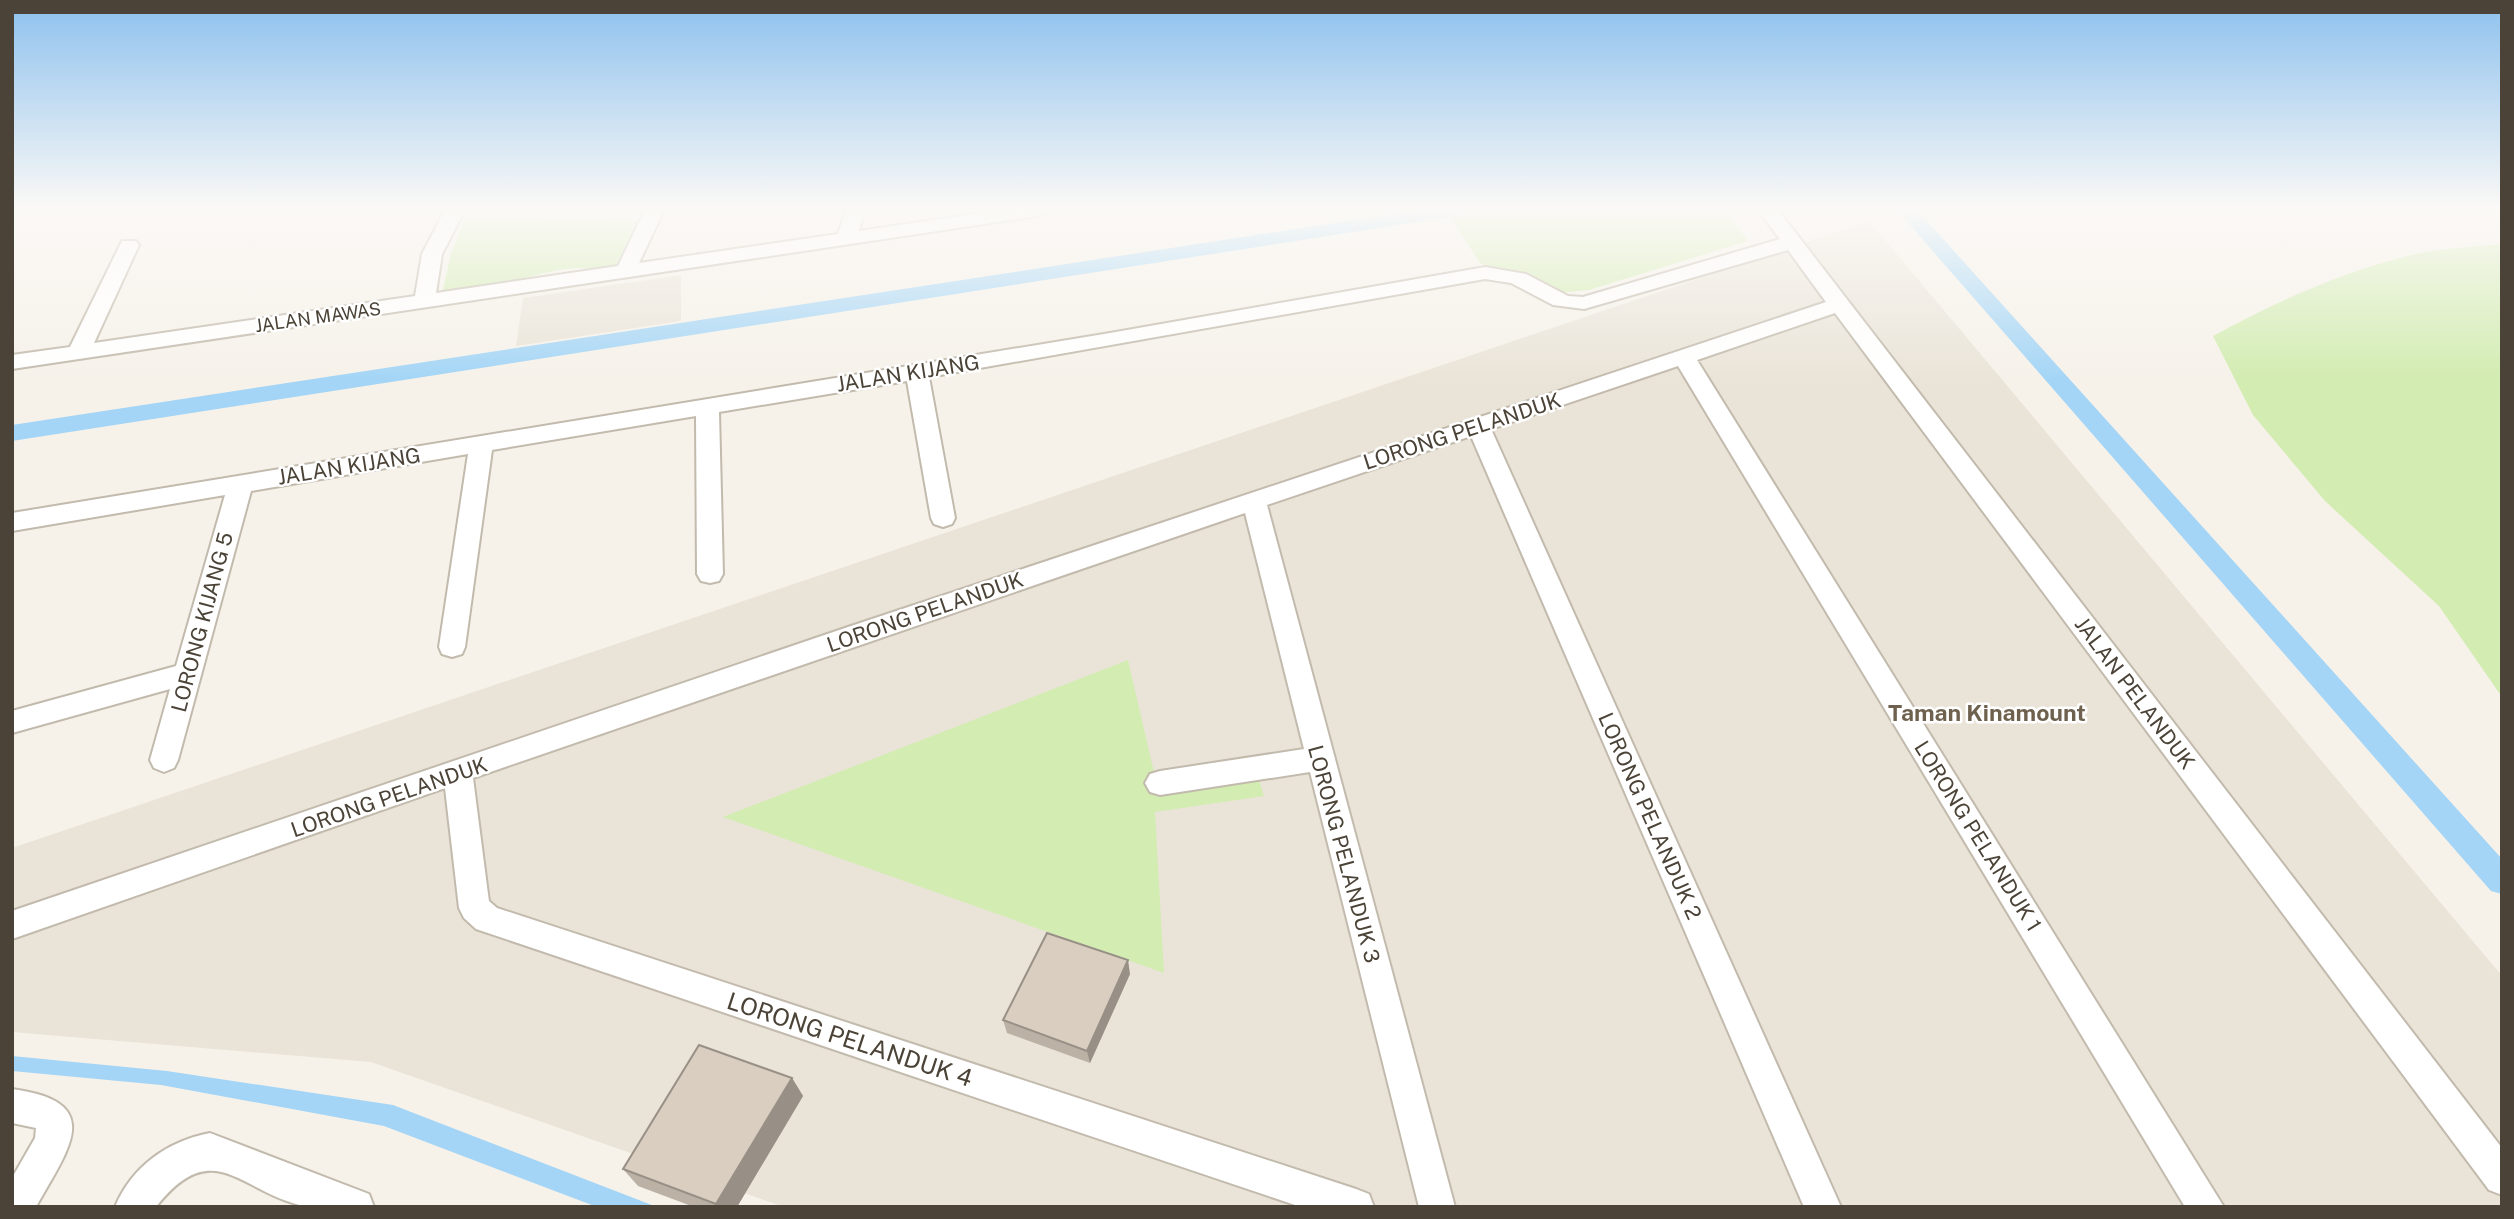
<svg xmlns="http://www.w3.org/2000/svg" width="2514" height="1219" font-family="'Public Sans',sans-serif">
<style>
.residential{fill:#eae4d8}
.green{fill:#d2ecb1}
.water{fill:#a4d5f6}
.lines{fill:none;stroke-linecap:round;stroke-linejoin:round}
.canal{fill:#a4d5f6;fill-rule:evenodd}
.minor-casing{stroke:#c2baac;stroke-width:4}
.minor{fill:#fff;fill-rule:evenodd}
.wall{fill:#bbb1a4}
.shaded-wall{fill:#989086}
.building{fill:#d9cebf;stroke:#989086;stroke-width:2}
.labels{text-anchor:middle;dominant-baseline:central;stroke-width:5;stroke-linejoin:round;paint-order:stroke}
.far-street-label{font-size:18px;fill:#4b4337;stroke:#fff}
.street-label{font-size:21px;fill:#4b4337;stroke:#fff}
.neighbourhood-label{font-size:23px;font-weight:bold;fill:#6e614e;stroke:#fff}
.near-street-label{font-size:24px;fill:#4b4337;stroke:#fff}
</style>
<rect width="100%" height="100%" fill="#f6f2ea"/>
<path class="residential" d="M1869 221 2502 976V1207H784L371 1062 12 1032V848Z
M681 275V321L516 346 523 298Z"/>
<path class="green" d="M1502 210H1726L1748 241 1589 290 1545 294 1480 263 1450 217Z
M466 218 638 221 615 266C598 269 583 267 566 269 526 274 484 295 443 290L451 253Z
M2502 244V697L2439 606 2325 501 2253 415 2213 336C2275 302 2342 272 2411 255 2440 248 2472 247 2502 244Z
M1128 660 1155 777 1252 757 1264 796 1155 812 1164 973 723 817Z"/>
<path class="water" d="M12 1056 167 1071 393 1105 657 1207H597L384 1126 161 1085 12 1071Z"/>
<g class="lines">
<path class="canal" d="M1420 210H1466L1456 216 12 441V425Z
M1897 210H1917L2502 859V894L2491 891Z"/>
<defs>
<path id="minor" d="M445 210H465L442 254 436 293 618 266 645 210H664L639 263 838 234 846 210H865L859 231 1001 210H1048L1038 216 12 369V355L70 347 122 241H136L139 245 94 343 415 296 422 254Z
M1758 210H1778L2502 1148V1195L2489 1190 1835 313 1697 360 2224 1207H2185L1678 366 1491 429 1841 1207H1804L1471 436 1267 505 1455 1207H1419L1310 772 1160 795 1150 792 1145 783 1150 774 1160 771 1304 749 1245 513 473 778 488 894 489 901 497 908 1356 1189 1369 1194 1374 1207H1301L476 929 464 918 459 908 445 788 12 939V911L848 627 1826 302 1788 250 1584 309 1553 305 1511 283 1485 279 929 377 955 518 952 524 943 527 934 524 931 518 907 381 719 412 723 574 719 581 710 583 701 581 697 574 696 416 492 450 465 647 462 654 452 657 442 654 439 647 468 454 251 491 178 760 174 768 164 772 154 768 150 760 170 689 12 733V711L176 666 225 495 12 531V513L1110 333 1485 267 1526 274 1568 296 1583 297 1780 239Z
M12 1089C108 1102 68 1149 36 1207H12V1178L35 1138 36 1128 12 1123Z
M210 1133 369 1194 374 1207C353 1207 329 1210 309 1207 241 1195 215 1132 156 1207H115C132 1166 168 1141 210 1133Z"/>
</defs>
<use href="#minor" class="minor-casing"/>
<use href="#minor" class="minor"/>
</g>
<path class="wall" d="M1130 974 1090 1063 1007 1033 1003 1020Z
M792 1078 803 1096 737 1207H694L638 1186 623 1169Z"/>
<path class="shaded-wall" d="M1128 960 1130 974 1090 1063 1087 1051Z
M792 1078 803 1096 737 1207H718L716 1204Z"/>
<path class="building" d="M1047 933 1128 960 1087 1051 1003 1020Z
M699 1045 792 1078 716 1204 623 1169Z"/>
<linearGradient id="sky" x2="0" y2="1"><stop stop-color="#8dc1ee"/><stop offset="0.55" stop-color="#fbf9f6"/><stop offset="1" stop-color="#fbf9f6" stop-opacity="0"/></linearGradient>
<rect width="2514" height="380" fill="url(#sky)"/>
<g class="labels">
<g class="far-street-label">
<text transform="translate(318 317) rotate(-8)">JALAN MAWAS</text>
</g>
<g class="street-label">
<text transform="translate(908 373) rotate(-9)">JALAN KIJANG</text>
<text transform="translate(1462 431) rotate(-18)">LORONG PELANDUK</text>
<text transform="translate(349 466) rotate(-9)">JALAN KIJANG</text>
<text transform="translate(925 612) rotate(-19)">LORONG PELANDUK</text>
<text transform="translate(202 622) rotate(-75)">LORONG KIJANG 5</text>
<text transform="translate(2135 693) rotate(53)">JALAN PELANDUK</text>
<text transform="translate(389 797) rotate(-19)">LORONG PELANDUK</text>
<text transform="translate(1650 816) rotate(66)">LORONG PELANDUK 2</text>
<text transform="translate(1978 836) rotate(58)">LORONG PELANDUK 1</text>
<text transform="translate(1344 854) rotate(75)">LORONG PELANDUK 3</text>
</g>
<g class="neighbourhood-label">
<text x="1987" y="712">Taman Kinamount</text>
</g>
<g class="near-street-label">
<text transform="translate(850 1039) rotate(18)">LORONG PELANDUK 4</text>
</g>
</g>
<rect width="2514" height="1219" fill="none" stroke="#4b4337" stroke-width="28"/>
</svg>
